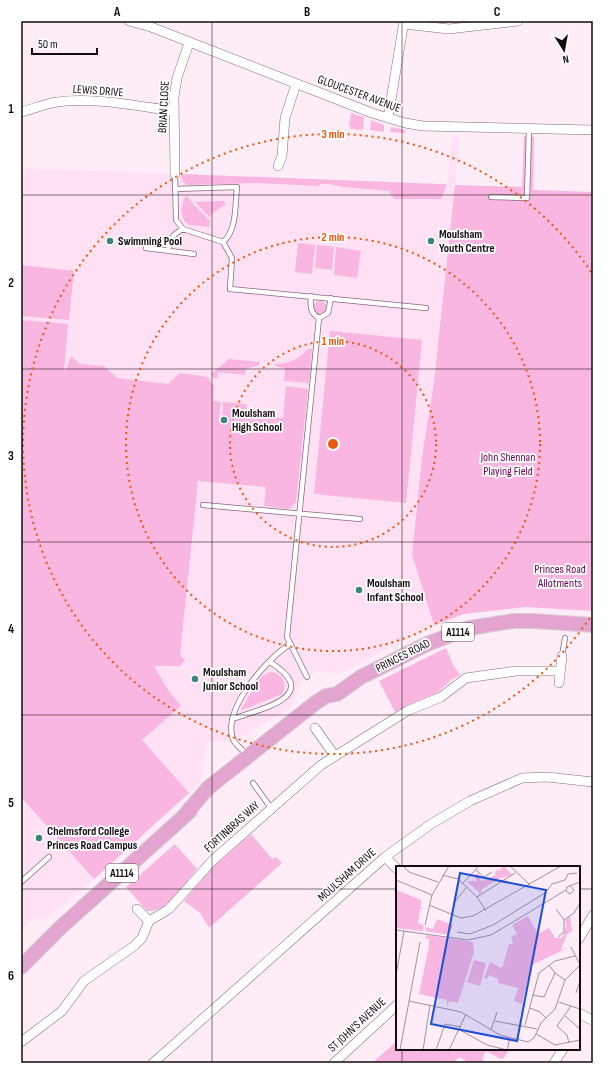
<svg xmlns="http://www.w3.org/2000/svg" width="614" height="1084" font-family="'Sofia Sans Condensed',sans-serif">
<style>
.built{fill:#ffe1f3}
.green{fill:#f8b6e1}
.lines{fill:none;stroke-linecap:round;stroke-linejoin:round}
.service-casing{stroke:#856b7c;stroke-width:6}
.minor-casing{stroke:#856b7c;stroke-width:10}
.primary-casing{stroke:#d5d3d4;stroke-width:16}
.service{stroke:#fff;stroke-width:4.5}
.minor{stroke:#fff;stroke-width:9}
.primary{stroke:#e3a4d0;stroke-width:14}
.grid{fill:none;stroke:#150b11;stroke-width:1;stroke-opacity:0.55}
.ring{fill:none;stroke:#e8590c;stroke-width:2;stroke-dasharray:2 4}
.poi-dot{fill:#3c8480;stroke:#fff;stroke-width:1.5}
.labels{text-anchor:middle;dominant-baseline:central;stroke-width:3.5;stroke-linejoin:round;paint-order:stroke}
.shield{fill:#fff;stroke:#5b5458;stroke-width:1}
.shield-label{font-size:11px;font-weight:bold;fill:#150b11}
.street-label{font-size:12px;fill:#150b11;stroke:#fff}
.poi-label{font-size:12px;font-weight:bold;fill:#150b11;stroke:#fff;text-anchor:start}
.park-label{font-size:12px;fill:#670051;stroke:#fff}
.inset-road{fill:none;stroke:#a1929b;stroke-width:1}
.view{fill:#1d4ed8;fill-opacity:0.15;stroke:#1d4ed8;stroke-width:2}
.inset-edge{fill:none;stroke:#150b11;stroke-width:2}
.centre{fill:#e8590c;stroke:#fff;stroke-width:2}
.ring-label{font-size:12px;text-anchor:middle;font-weight:bold;fill:#e8590c;stroke:#fff;stroke-width:3.5;stroke-linejoin:round;paint-order:stroke}
.neatline{fill:none;stroke:#150b11;stroke-width:1.5}
.grid-label{font-size:13px;text-anchor:middle;font-weight:bold;fill:#150b11}
</style>
<rect width="100%" height="100%" fill="#feecf7"/>
<path class="built" d="M452 137 459 138 455 185 434 382 422 457 412 555 434 625 338 674 319 671 301 681 290 708 239 738 229 741 207 742 200 783 94 879 45 919 31 920 25 926 21 938V168L447 184Z"/>
<path class="green" d="M351 113 364 117 363 130 351 129 349 124Z
M371 120 384 125V132L370 130Z
M391 127 405 130V133L390 132Z
M524 136 534 137 533 190 593 192V611L526 607 464 614 434 625 412 555 422 457 434 382 455 185 522 187Z
M181 174 437 184H447L441 199H394L389 191 343 187 330 184H320L319 186 255 183 188 185 183 182Z
M185 196 188 197 193 204 210 221 209 227 189 225 184 221 181 210Z
M224 201 226 204 211 214 210 218 195 202Z
M298 243 315 245 312 274 295 272Z
M317 245 334 247 332 270 315 268Z
M336 247 361 251 357 278 334 275Z
M21 265 74 271 69 320 21 316Z
M313 308a7 7 0 1 1 14 0a7 7 0 1 1-14 0Z
M21 320 68 324 64 370H66L71 356 80 364 104 366 117 378 168 384 180 373 208 377 214 387 213 401 221 402 219 419H222L223 402 247 404 246 414 283 418 286 386 308 389 296 502 289 509 264 506 266 487 198 481 180 655 185 661 180 666H154L168 690 181 706 142 740 189 793 94 879 21 797Z
M330 331 422 340 406 503 314 494Z
M308 349H312L309 383 284 381 285 368 275 366V364C288 364 299 359 308 349Z
M229 359 259 362V365L246 369 245 375 218 372 217 378H214L211 374Z
M446 648 453 665 460 675 451 680 437 693 408 705 395 712 379 681Z
M270 672C283 673 288 684 282 694L240 711 261 677Z
M251 834 272 859 276 857 282 863 209 928 200 913 184 901 214 866Z
M175 844 197 869C184 883 168 913 147 911L126 887Z
M397 1041V1049H509L504 1058 501 1059 486 1051 482 1060 487 1063H465L466 1061 459 1057 453 1063H372Z"/>
<g class="lines">
<defs>
<path id="service" d="M175 174 176 220 183 229 223 242 232 258 230 289 426 308
M175 189 237 187C235 205 237 231 223 242
M491 197 527 198 529 129
M146 248 194 254
M168 251C170 238 172 235 183 229
M311 296C310 306 310 313 319 318L328 313 331 298
M203 505 360 519
M562 656 565 638
M307 677 287 637 319 318
M232 719C261 709 324 696 270 662
M248 755C243 750 236 746 233 739 222 709 267 659 290 644
M253 783 271 808
M21 882 49 857"/>
<path id="minor" d="M129 21 151 27 372 113 405 123 423 126 593 130
M404 24 449 29 518 21
M21 112C33 109 44 104 57 102 95 97 136 106 174 111
M388 118 404 21
M278 166 282 156 285 118 296 84
M175 174 174 97 177 78 189 43
M559 683 562 656
M315 728 335 756
M385 857 397 869
M137 909 149 921
M579 939 593 915
M579 1013 593 1021
M21 1042 62 1011 84 981 134 946 142 938 149 921 169 909 212 861 321 765 407 711 441 697 466 678 516 671H560
M153 1063 385 857 431 824 470 801 522 778 547 777 593 782
M334 1063 397 1005
M554 1063 563 1049"/>
<path id="primary" d="M183 817 208 788 314 704 326 696 337 694 361 677 427 644 469 628 513 621H534L593 625
M21 967 60 928 190 811"/>
</defs>
<use href="#service" class="service-casing"/>
<use href="#minor" class="minor-casing"/>
<use href="#primary" class="primary-casing"/>
<use href="#service" class="service"/>
<use href="#minor" class="minor"/>
<use href="#primary" class="primary"/>
</g>
<path class="grid" d="M212 21V1063M402 21V867M21 195H593M21 369H593M21 542H593M21 715H593M21 889H397M579 889H593M402 1049V1063"/>
<g class="ring">
<circle cx="333" cy="444" r="103"/>
<circle cx="333" cy="444" r="207"/>
<path d="M593 613A310 310 0 1 1 593 275"/>
</g>
<g class="poi-dot">
<circle cx="110" cy="241" r="4"/>
<circle cx="431" cy="241" r="4"/>
<circle cx="224" cy="420" r="4"/>
<circle cx="359" cy="590" r="4"/>
<circle cx="195" cy="679" r="4"/>
<circle cx="39" cy="838" r="4"/>
</g>
<g class="labels">
<g class="shield">
<rect x="442" y="623" width="32" height="18" rx="3"/>
<rect x="106" y="864" width="32" height="18" rx="3"/>
</g>
<g class="shield-label">
<text x="458" y="632">A1114</text>
<text x="122" y="873">A1114</text>
</g>
<g class="street-label">
<text transform="translate(98 91) rotate(4)">LEWIS DRIVE</text>
<text transform="translate(359 94) rotate(20)">GLOUCESTER AVENUE</text>
<text transform="translate(164 107) rotate(-87)">BRIAN CLOSE</text>
<text transform="translate(403 656) rotate(-27)">PRINCES ROAD</text>
<text transform="translate(232 827) rotate(-42)">FORTINBRAS WAY</text>
<text transform="translate(347 875) rotate(-42)">MOULSHAM DRIVE</text>
<text transform="translate(357 1025) rotate(-43)">ST JOHN'S AVENUE</text>
</g>
<g class="poi-label">
<text x="439" y="234">Moulsham<tspan x="439" dy="14">Youth Centre</tspan></text>
<text x="118" y="241">Swimming Pool</text>
<text x="232" y="413">Moulsham<tspan x="232" dy="14">High School</tspan></text>
<text x="367" y="583">Moulsham<tspan x="367" dy="14">Infant School</tspan></text>
<text x="203" y="672">Moulsham<tspan x="203" dy="14">Junior School</tspan></text>
<text x="47" y="831">Chelmsford College<tspan x="47" dy="14">Princes Road Campus</tspan></text>
</g>
<g class="park-label">
<text x="508" y="457">John Shennan<tspan x="508" dy="14">Playing Field</tspan></text>
<text x="560" y="569">Princes Road<tspan x="560" dy="14">Allotments</tspan></text>
</g>
</g>
<g transform="translate(396 866)">
<rect width="184" height="184" fill="#feecf7"/>
<path d="M108 0 116 9 102 13 85 24 86 27 82 29 83 26 70 15H81L78 10 82 7 85 15 92 13 99 9 100 3 102 5ZM0 24 25 34V42L29 43H24L22 57 28 59 27 65 0 62ZM132 50 142 68 153 62 159 72H166L170 60 169 54 174 50 176 65 171 68 165 84 174 81 135 99 126 138 118 135 122 122 102 117V113L93 109 91 113 88 112 94 96 106 102 113 78H117L115 71 121 68 116 59ZM41 53 57 59 53 69 30 65 29 61 37 63ZM31 69 77 76 78 86 62 137 53 135 51 142V134L23 128 33 80V73L29 72ZM78 94 90 97 84 120 71 116Z" fill="#f8b6e1"/>
<path class="inset-road" d="M7 0 13 6 42 16M114 0 134 19M80 4 88 11 96 6M46 9 62 13 81 31 90 45M0 14 36 29M67 17 83 0M174 20 178 24 174 28 170 25 171 21 184 16M81 31 119 7M57 38 71 21M33 39 65 52 77 50 165 0M160 43 168 54M117 56 170 24M29 59 36 29 53 0M0 64 72 74 95 69 117 56M61 66 74 68 97 59 149 27 156 18 169 14 172 8 181 7M162 71 168 66V54L178 47 184 37M175 81 184 99M153 99 159 107 169 114M0 109 8 65M180 127 184 115M136 129 148 131 159 107M13 135 65 146 104 169 132 176 138 172 145 157 159 143 169 114 184 99M163 136 184 143M134 142 144 146 150 152M169 150 184 163M99 155 141 163M129 159 143 107 159 95 179 90M64 164 91 179 111 184M95 164 101 146M140 168 159 179 184 174M173 177 171 169 161 160 175 140M4 184 24 76M27 184 34 139M40 184 49 158 65 161M53 184 70 148M111 184 114 172"/>
<path class="view" d="M64 7 150 24 121 175 35 158Z"/>
<rect width="184" height="184" class="inset-edge"/>
</g>
<circle cx="333" cy="444" r="6" class="centre"/>
<g class="ring-label">
<text x="333" y="138">3 min</text>
<text x="333" y="241">2 min</text>
<text x="333" y="345">1 min</text>
</g>
<rect width="614" height="1084" fill="none" stroke="#ffffff" stroke-width="44"/>
<g transform="translate(564 50) rotate(169)" stroke="#ffffff" stroke-width="3" paint-order="stroke">
<path d="M0-3L7 15L0 10L-7 15Z" fill="#150b11"/>
<text y="-6" font-size="11" font-weight="bold" text-anchor="middle" fill="#150b11">N</text>
</g>
<path d="M32 48v6h65v-6" fill="none" stroke="#150b11" stroke-width="2"/>
<text x="38" y="48" font-size="12" fill="#150b11" stroke="#ffffff" stroke-width="3" paint-order="stroke">50 m</text>
<rect x="22" y="22" width="570" height="1040" class="neatline"/>
<g class="grid-label">
<text x="117" y="16">A</text>
<text x="307" y="16">B</text>
<text x="497" y="16">C</text>
<text x="11" y="113">1</text>
<text x="11" y="287">2</text>
<text x="11" y="460">3</text>
<text x="11" y="633">4</text>
<text x="11" y="807">5</text>
<text x="11" y="980">6</text>
</g>
</svg>
